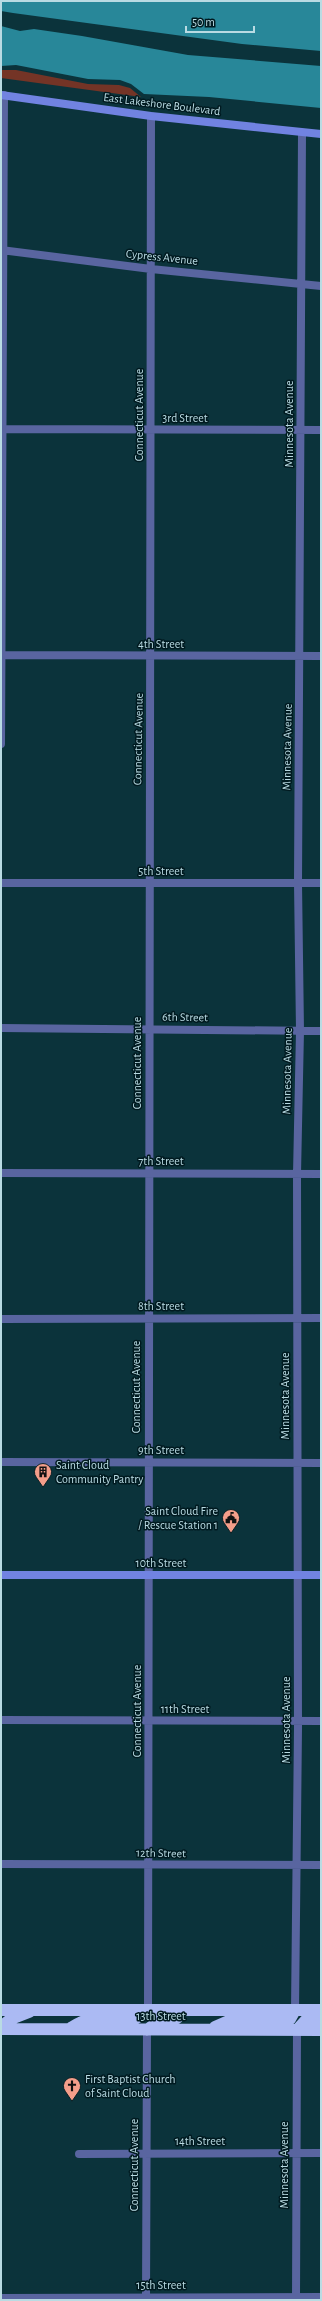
<svg xmlns="http://www.w3.org/2000/svg" width="322" height="2301" font-family="'Alegreya Sans',sans-serif">
<style>
.green{fill:#743426}
.water{fill:#288799}
.lines{fill:none;stroke-linecap:round;stroke-linejoin:round}
.street{stroke:#5965a0;stroke-width:8}
.secondary{stroke:#7183e1;stroke-width:8}
.highway{stroke:#abbaf3;stroke-width:12}
.labels{text-anchor:middle;dominant-baseline:central;stroke-width:3;stroke-linejoin:round;paint-order:stroke}
.street-label{font-size:12px;fill:#b9dbe3;stroke:#001a20}
.poi-label{font-size:12px;fill:#b9dbe3;stroke:#001a20;text-anchor:start}
</style>
<rect width="100%" height="100%" fill="#0b333b"/>
<path class="green" d="M1 70H16L88 84 119 85 130 88 141 97 1 78Z"/>
<path class="water" d="M1 1H321V51L242 44 13 13 1 11Z
M1 26 20 31 34 29 82 36 188 55 321 66V108L209 97 144 94 131 84 120 80 88 79 16 65 1 66Z"/>
<g class="lines">
<path class="street" d="M1 250 151 269 321 286
M1 429 321 430
M1 655 321 656
M1 744 4 95
M1 883H321
M1 1028 321 1031
M1 1173 321 1174
M1 1319 321 1318
M1 1462 321 1463
M1 1720 321 1721
M1 1864 321 1865
M148 2010 151 116
M295 2010 298 1728 297 1174 300 1031 298 883 302 133
M79 2154 321 2153
M1 2298 321 2297
M146 2300 147 2030
M296 2300 297 2030"/>
<path class="secondary" d="M1 95 151 116 321 134
M1 1575H321"/>
<path class="highway" d="M1 2010H321
M1 2027 11 2019 29 2012
M215 2027 231 2020 290 2019 295 2010
M71 2028C76 2025 82 2021 88 2020 108 2017 133 2027 148 2010
M1 2029 321 2030
M147 2030 163 2018H177
M297 2030 307 2019H321"/>
</g>
<defs>
<symbol id="building-pin" viewBox="-11 -11 22 30"><path d="M0 17L-7.5 6A9.5 9.5 0 1 1 7.5 6Z" fill="#f49e8a" stroke="#001a20"/><path d="M-4-6H4V6H1V3H-1V6H-4ZM-2.5-4.3h1.7v1.8h-1.7ZM.8-4.3h1.7v1.8H.8ZM-2.5-1h1.7V.8h-1.7ZM.8-1h1.7V.8H.8Z" fill="#111"/></symbol>
<symbol id="civic-pin" viewBox="-11 -11 22 30"><path d="M0 17L-7.5 6A9.5 9.5 0 1 1 7.5 6Z" fill="#f49e8a" stroke="#001a20"/><path d="M-.6-6.5H3V-4.5H.6V-3L4-1V1h2V6H-6V1h2V-1L-.6-3ZM-1.2 2.5V6h2.4V2.5Z" fill="#111"/></symbol>
<symbol id="church-pin" viewBox="-11 -11 22 30"><path d="M0 17L-7.5 6A9.5 9.5 0 1 1 7.5 6Z" fill="#f49e8a" stroke="#001a20"/><path d="M-1.2-6h2.4v3.5h3.3v2.4h-3.3V6h-2.4V-.1h-3.3v-2.4h3.3Z" fill="#111"/></symbol>
</defs>
<g fill-rule="evenodd">
<use href="#building-pin" x="33" y="1462" width="20" height="27"/>
<use href="#civic-pin" x="221" y="1508" width="20" height="27"/>
<use href="#church-pin" x="62" y="2076" width="20" height="27"/>
</g>
<g class="labels">
<g class="street-label">
<text transform="translate(162 104) rotate(7)">East Lakeshore Boulevard</text>
<text transform="translate(162 257) rotate(6)">Cypress Avenue</text>
<text transform="translate(139 415) rotate(-90)">Connecticut Avenue</text>
<text x="185" y="418">3rd Street</text>
<text transform="translate(289 424) rotate(-90)">Minnesota Avenue</text>
<text x="161" y="644">4th Street</text>
<text transform="translate(138 739) rotate(-89)">Connecticut Avenue</text>
<text transform="translate(287 747) rotate(-89)">Minnesota Avenue</text>
<text x="161" y="871">5th Street</text>
<text transform="translate(185 1017) rotate(1)">6th Street</text>
<text transform="translate(137 1063) rotate(-90)">Connecticut Avenue</text>
<text transform="translate(287 1071) rotate(-89)">Minnesota Avenue</text>
<text x="161" y="1161">7th Street</text>
<text x="161" y="1306">8th Street</text>
<text transform="translate(136 1387) rotate(-90)">Connecticut Avenue</text>
<text transform="translate(285 1396) rotate(-90)">Minnesota Avenue</text>
<text x="161" y="1450">9th Street</text>
<text x="161" y="1563">10th Street</text>
<text x="185" y="1709">11th Street</text>
<text transform="translate(137 1711) rotate(-90)">Connecticut Avenue</text>
<text transform="translate(286 1720) rotate(-90)">Minnesota Avenue</text>
<text transform="translate(161 1853) rotate(1)">12th Street</text>
<text x="161" y="2016">13th Street</text>
<text x="200" y="2141">14th Street</text>
<text transform="translate(134 2165) rotate(-90)">Connecticut Avenue</text>
<text transform="translate(284 2165) rotate(-90)">Minnesota Avenue</text>
<text x="161" y="2285">15th Street</text>
</g>
<g class="poi-label">
<text x="56" y="1465">Saint Cloud<tspan x="56" dy="14">Community Pantry</tspan></text>
<text x="218" y="1511" text-anchor="end">Saint Cloud Fire<tspan x="218" dy="14">/ Rescue Station 1</tspan></text>
<text x="85" y="2079">First Baptist Church<tspan x="85" dy="14">of Saint Cloud</tspan></text>
</g>
</g>
<rect width="322" height="2301" fill="none" stroke="#b9dbe3" stroke-width="4"/>
<path d="M186 26v6h68v-6" fill="none" stroke="#b9dbe3" stroke-width="2"/>
<text x="192" y="26" font-size="12" fill="#b9dbe3" stroke="#001a20" stroke-width="3" paint-order="stroke">50 m</text>
</svg>
